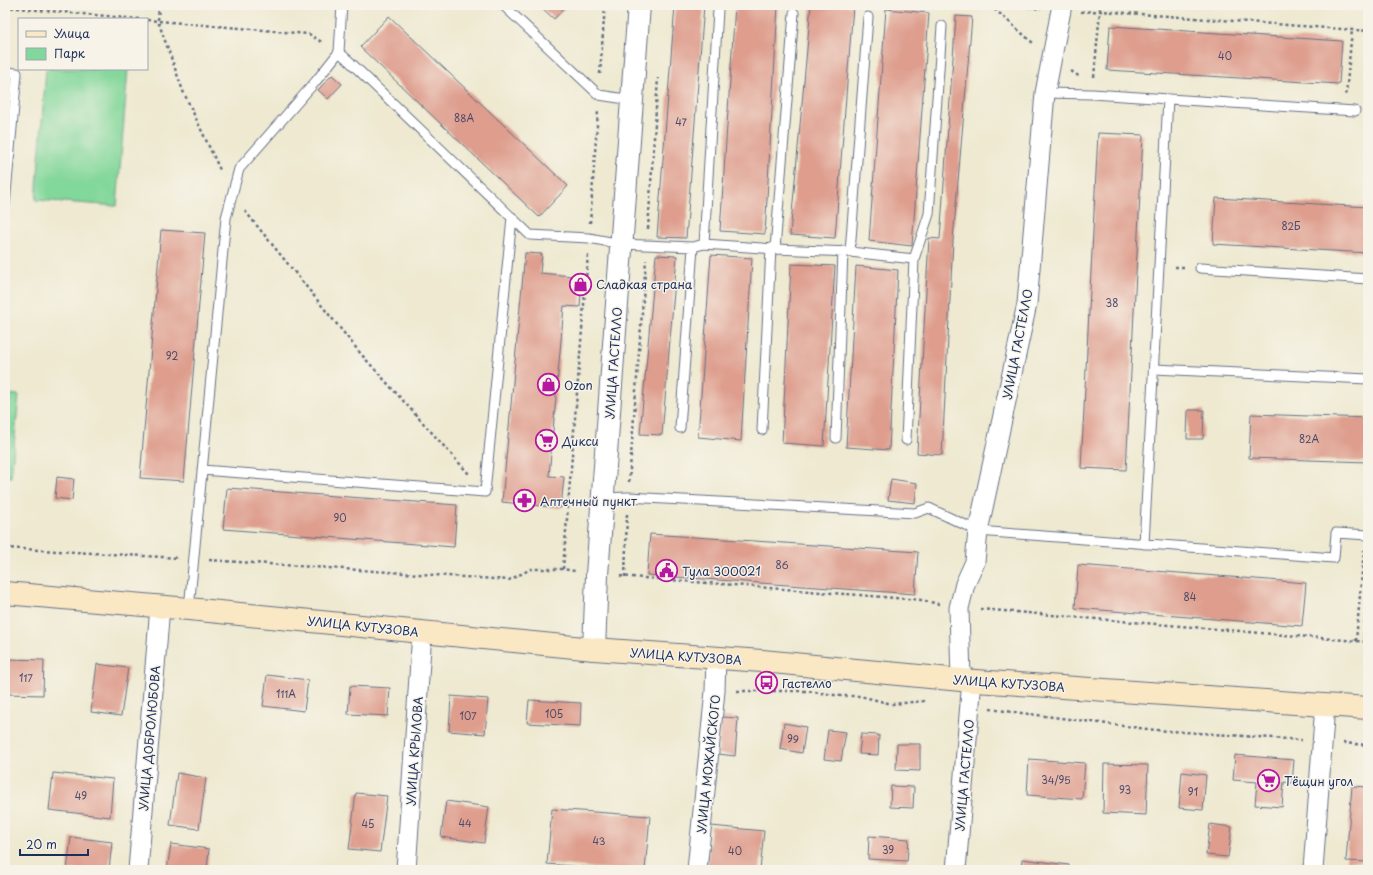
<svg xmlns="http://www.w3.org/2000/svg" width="1373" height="875" font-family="'Playpen Sans',sans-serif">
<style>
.green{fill:#82d79a;stroke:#4e837c}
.building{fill:#de9d8d}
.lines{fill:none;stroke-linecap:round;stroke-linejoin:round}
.service-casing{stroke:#657086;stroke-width:11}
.minor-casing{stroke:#657086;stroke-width:21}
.tertiary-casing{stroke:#657086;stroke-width:24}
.secondary-casing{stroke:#657086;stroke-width:24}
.path{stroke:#657086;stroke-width:2.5;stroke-dasharray:3 3;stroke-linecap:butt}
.service{stroke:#fff;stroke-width:9}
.minor{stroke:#fff;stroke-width:19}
.tertiary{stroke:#fff;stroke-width:22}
.secondary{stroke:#fae7c3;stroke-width:22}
.labels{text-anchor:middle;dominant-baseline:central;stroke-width:3;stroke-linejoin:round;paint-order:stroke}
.number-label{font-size:10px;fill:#4c4a6a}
.poi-label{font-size:12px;fill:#1b2f5e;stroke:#f7f3e8;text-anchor:start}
.street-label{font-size:12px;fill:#1b2f5e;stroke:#f7f3e8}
</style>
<rect width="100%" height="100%" fill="#f7f3e8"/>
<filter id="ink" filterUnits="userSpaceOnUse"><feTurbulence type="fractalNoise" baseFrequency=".025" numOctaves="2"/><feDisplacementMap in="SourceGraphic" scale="8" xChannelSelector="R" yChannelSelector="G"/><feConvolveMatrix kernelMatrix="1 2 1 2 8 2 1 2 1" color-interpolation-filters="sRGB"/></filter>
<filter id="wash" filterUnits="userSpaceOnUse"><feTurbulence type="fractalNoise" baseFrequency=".012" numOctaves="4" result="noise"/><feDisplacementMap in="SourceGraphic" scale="16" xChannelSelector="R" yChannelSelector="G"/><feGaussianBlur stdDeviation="0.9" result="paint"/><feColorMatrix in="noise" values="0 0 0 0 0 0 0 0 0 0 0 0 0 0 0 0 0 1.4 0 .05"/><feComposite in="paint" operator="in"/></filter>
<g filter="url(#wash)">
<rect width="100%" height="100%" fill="#eee9d0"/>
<path class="green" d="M46 69H128L117 206 36 200Z
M5 394 19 395 11 477H5Z"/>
<g id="blocks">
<path class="building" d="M539 5H567L554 19Z
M675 5H704L686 238 657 237Z
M735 5H778L765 234 720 231Z
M811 5 853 6 835 238 790 235Z
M886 9 929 13 912 246 869 241Z
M389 16 568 186 539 217 360 47Z
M956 16 972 17 953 240 942 455 917 453 929 238 940 239Z
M1110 26 1342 41 1339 84 1107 70Z
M332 75 342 84 328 99 318 90Z
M1098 133 1143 135 1126 470 1081 468Z
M1216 198 1368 207V253L1213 244Z
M161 230 205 233 184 481 140 478Z
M525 253 542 254 540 273 582 277 580 307 564 306 549 476 564 477 561 508 502 502Z
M656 255 677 256 662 435 640 434Z
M711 255 752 258 741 441 698 437Z
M791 264 835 266 824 446 782 443Z
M856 266 898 270 889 450 846 447Z
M1188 410H1204L1203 439H1187Z
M1251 414 1368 418V462L1249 458Z
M57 477 74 479 72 500 55 498Z
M891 479 917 483 915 503 888 500Z
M227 488 457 505 454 547 223 529Z
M650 534 918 552 915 594 647 575Z
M1078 565 1306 583 1302 626 1075 608Z
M1364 621 1368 622V639L1363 638Z
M8 659 44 660 43 695 7 694Z
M97 664 128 668 121 716 91 712Z
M267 675 308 680 304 711 263 706Z
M350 686 390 688 388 716 348 714Z
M451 696 488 699 485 734 449 731Z
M529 700 581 703 580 726 527 723Z
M721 717 738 718 735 756 718 754Z
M784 723 806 727 802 753 780 749Z
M828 730 846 732 841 761 824 759Z
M861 734 879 735 878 755 859 754Z
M897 744H920V771L896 770Z
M1235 755 1294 760 1292 783 1284 782 1282 807 1255 805 1257 782 1233 780Z
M1029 759 1085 763 1082 799 1027 795Z
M1104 764 1148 765 1146 815 1103 813Z
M1182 772 1206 775 1203 810 1179 808Z
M53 773 113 779 110 817 49 810Z
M177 773 206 778 199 829 170 825Z
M891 786 914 787 913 808 890 807Z
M1352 786 1368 787V862L1346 861Z
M356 793 387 796 380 852 349 849Z
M446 801 489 807 484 843 441 837Z
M552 809 650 816 645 870H620L547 864Z
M1210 824 1232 827 1228 857 1206 855Z
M711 826 764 831 760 870H707Z
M5 834 8 835 6 853H5Z
M869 836 909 839 907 861 868 859Z
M71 837 112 842 109 870H67Z
M171 844 209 849 207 870H167Z
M1022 859 1069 865V870H1021Z"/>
</g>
</g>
<g filter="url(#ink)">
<use href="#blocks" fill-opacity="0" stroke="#657086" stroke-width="1"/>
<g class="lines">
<defs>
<path id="service" d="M503 5 599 95 632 100
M339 52 348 60 530 235 589 238 621 244 693 247 704 244 775 249 850 252 914 259
M5 72 17 73 5 204
M1045 93 1092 94 1355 111
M704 244 718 10
M775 249 794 13
M850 252 868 17
M1200 268 1368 279
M1154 369 1368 379
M680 428 693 247
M762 430 771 248
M836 438 843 251
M906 440 914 259 929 214 942 26
M202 470 485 492 512 217
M603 498 628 497 915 513 929 508 978 531 1334 558 1336 533 1368 535
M1144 544 1168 99
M189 609 226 218 239 169 316 81 339 52 342 5"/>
<path id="minor" d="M961 680 959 608 965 584 975 562 978 531 1027 304 1045 93 1062 5
M138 870 160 607
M406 870 422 632
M697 870 715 691 716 658
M956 870 972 680
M1313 870 1325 705"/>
<path id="tertiary" d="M594 649 597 575 639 5"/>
<path id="secondary" d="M5 593 189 609 594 649 762 661 961 680 1368 708"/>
</defs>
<use href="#service" class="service-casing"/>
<use href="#minor" class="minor-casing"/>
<use href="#tertiary" class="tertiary-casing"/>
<use href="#secondary" class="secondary-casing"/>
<path class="path" d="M159 5 158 21 183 91 221 172
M990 5 1033 43
M1017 5 1041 9
M5 7 139 19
M1081 12 1100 11 1368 31
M147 20 309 34 323 43
M1071 71 1080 77
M600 74 605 5
M1094 77 1100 11V5
M1346 95 1352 30
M245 211 361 354 469 474
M590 223 598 111
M648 229 658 78
M1175 267H1186
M629 482 646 260
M5 548 179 558
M209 560 509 580 531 569H563L575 571
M563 569 588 254
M620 576 921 600 939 604
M625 577 627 513
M980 609 1368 642
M1356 641 1364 550
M737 691H808L841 696H860L892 704 924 701
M990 709 1155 730 1302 740
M1343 743 1368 745"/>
<use href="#service" class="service"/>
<use href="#minor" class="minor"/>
<use href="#tertiary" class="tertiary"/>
<use href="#secondary" class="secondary"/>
</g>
</g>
<defs>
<symbol id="shop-ring" viewBox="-11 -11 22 22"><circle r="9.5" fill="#f7f3e8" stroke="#b5179e" stroke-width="1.5"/><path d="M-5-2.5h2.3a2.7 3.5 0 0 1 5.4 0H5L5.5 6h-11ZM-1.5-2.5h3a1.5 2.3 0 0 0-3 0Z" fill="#b5179e"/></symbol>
<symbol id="supermarket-ring" viewBox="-11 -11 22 22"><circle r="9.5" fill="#f7f3e8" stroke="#b5179e" stroke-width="1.5"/><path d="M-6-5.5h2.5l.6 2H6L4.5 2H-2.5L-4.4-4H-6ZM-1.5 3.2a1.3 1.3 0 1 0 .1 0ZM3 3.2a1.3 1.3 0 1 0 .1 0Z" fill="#b5179e"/></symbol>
<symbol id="pharmacy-ring" viewBox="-11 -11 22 22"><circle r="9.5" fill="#f7f3e8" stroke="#b5179e" stroke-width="1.5"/><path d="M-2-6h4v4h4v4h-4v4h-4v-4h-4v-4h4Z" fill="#b5179e"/></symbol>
<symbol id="civic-ring" viewBox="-11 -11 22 22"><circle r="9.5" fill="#f7f3e8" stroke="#b5179e" stroke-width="1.5"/><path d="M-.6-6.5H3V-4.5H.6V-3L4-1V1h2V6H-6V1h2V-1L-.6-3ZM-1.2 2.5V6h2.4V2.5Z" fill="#b5179e"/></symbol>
<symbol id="bus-ring" viewBox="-11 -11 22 22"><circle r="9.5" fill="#f7f3e8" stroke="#b5179e" stroke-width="1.5"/><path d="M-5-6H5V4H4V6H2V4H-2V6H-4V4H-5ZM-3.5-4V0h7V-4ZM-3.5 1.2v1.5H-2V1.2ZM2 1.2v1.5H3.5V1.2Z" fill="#b5179e"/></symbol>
</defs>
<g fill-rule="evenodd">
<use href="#shop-ring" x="568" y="272" width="25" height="25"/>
<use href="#shop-ring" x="536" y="372" width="25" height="25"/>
<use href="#supermarket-ring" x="534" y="428" width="25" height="25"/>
<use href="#pharmacy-ring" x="512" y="488" width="25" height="25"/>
<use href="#civic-ring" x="654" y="558" width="25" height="25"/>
<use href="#bus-ring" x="754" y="670" width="25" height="25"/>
<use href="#supermarket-ring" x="1256" y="768" width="25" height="25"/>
</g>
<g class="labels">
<g class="number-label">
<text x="1225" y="55">40</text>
<text x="464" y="117">88А</text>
<text x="681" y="121">47</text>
<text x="1291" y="225">82Б</text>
<text x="1112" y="302">38</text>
<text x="172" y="355">92</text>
<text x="1309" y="438">82А</text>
<text x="340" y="517">90</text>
<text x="782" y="564">86</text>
<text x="1190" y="596">84</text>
<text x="26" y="677">117</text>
<text x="286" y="693">111А</text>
<text x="554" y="713">105</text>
<text x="468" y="715">107</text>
<text x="793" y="738">99</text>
<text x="1056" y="779">34/95</text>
<text x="1125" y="789">93</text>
<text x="1193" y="791">91</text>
<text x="81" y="795">49</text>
<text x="465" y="822">44</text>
<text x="368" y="823">45</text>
<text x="599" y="840">43</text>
<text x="888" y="849">39</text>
<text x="735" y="850">40</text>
</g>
<g class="poi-label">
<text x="596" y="284">Сладкая страна</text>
<text x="564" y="385">Ozon</text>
<text x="562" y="441">Дикси</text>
<text x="540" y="501">Аптечный пункт</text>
<text x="682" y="571">Тула 300021</text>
<text x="782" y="683">Гастелло</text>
<text x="1284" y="781">Тёщин угол</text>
</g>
<g class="street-label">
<text transform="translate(1017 344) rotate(-79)">УЛИЦА ГАСТЕЛЛО</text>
<text transform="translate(613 363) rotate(-86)">УЛИЦА ГАСТЕЛЛО</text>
<text transform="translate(363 626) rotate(6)">УЛИЦА КУТУЗОВА</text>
<text transform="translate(686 656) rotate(4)">УЛИЦА КУТУЗОВА</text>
<text transform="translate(1009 683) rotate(4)">УЛИЦА КУТУЗОВА</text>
<text transform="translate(149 738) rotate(-85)">УЛИЦА ДОБРОЛЮБОВА</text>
<text transform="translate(414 751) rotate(-86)">УЛИЦА КРЫЛОВА</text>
<text transform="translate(708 764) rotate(-84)">УЛИЦА МОЖАЙСКОГО</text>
<text transform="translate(964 775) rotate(-85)">УЛИЦА ГАСТЕЛЛО</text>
</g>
</g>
<rect width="1373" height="875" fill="none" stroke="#f7f3e8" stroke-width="20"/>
<rect x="18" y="18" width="130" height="52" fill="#f7f3e8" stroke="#9fa5b1"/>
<rect x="26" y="31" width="20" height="6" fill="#fae7c3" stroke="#9fa5b1"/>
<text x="54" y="38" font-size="12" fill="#1b2f5e">Улица</text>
<rect x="26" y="48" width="20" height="12" fill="#82d79a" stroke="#9fa5b1"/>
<text x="54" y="58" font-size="12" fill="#1b2f5e">Парк</text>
<path d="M20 849v6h68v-6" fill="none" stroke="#1b2f5e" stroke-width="2"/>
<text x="26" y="849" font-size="12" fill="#1b2f5e" stroke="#f7f3e8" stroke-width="3" paint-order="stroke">20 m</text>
</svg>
